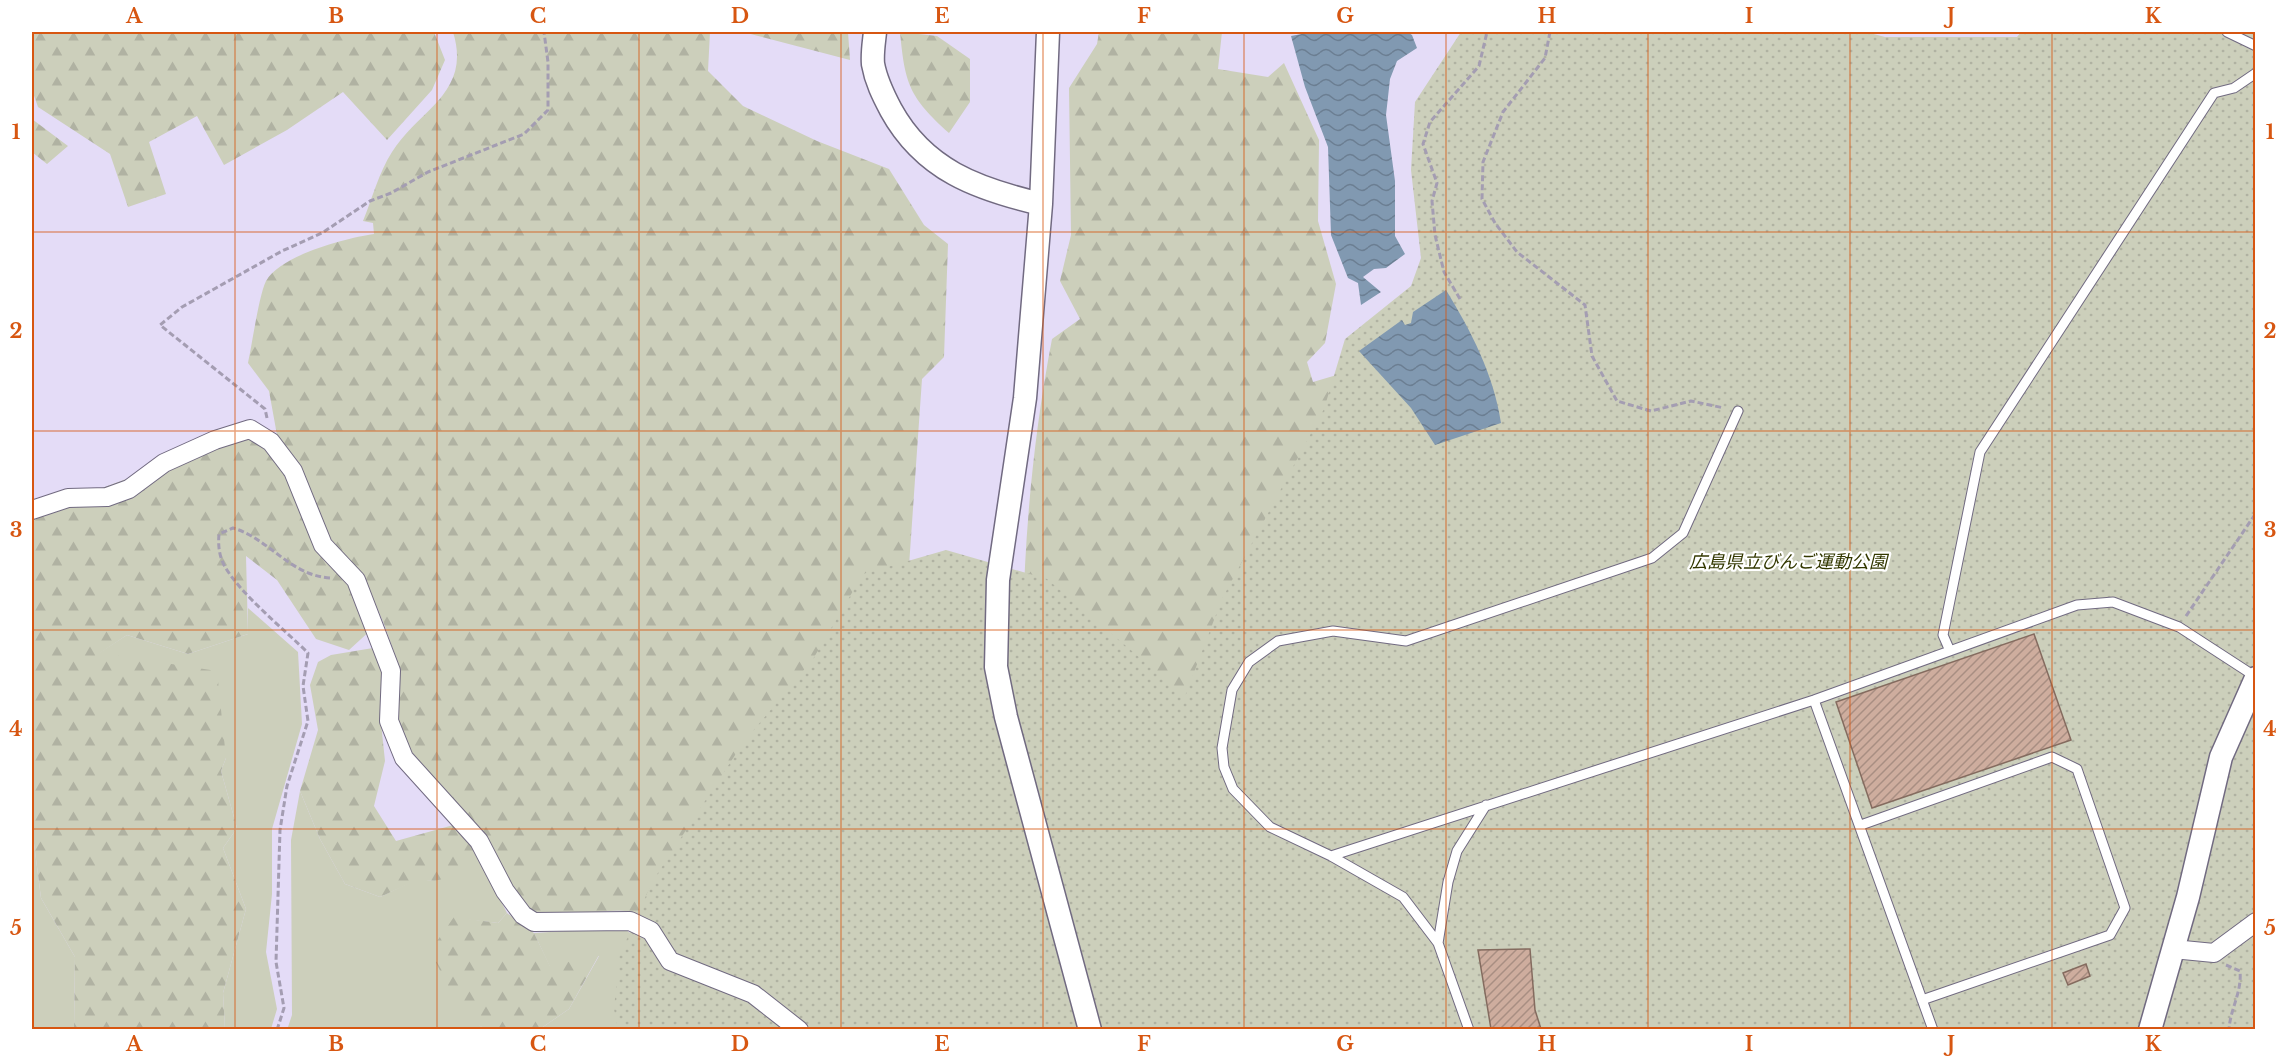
<svg xmlns="http://www.w3.org/2000/svg" width="2287" height="1061" font-family="'Libre Baskerville','Noto Sans JP',serif">
<style>
.grass{fill:#cccfbb}
.forest{fill:url(#forest-firs)}
.park{fill:url(#park-dots)}
.water{fill:url(#water-waves)}
.building{fill:url(#building-hatch);stroke:#846b5f;stroke-width:1.5}
.lines{fill:none;stroke-linecap:round;stroke-linejoin:round}
.service-casing{stroke:#716a81;stroke-width:11}
.minor-casing{stroke:#716a81;stroke-width:20}
.tertiary-casing{stroke:#716a81;stroke-width:25}
.path{stroke:#a49db2;stroke-width:3;stroke-dasharray:6 3;stroke-linecap:butt}
.service{stroke:#fff;stroke-width:9}
.minor{stroke:#fff;stroke-width:18}
.tertiary{stroke:#fff;stroke-width:22}
.grid{fill:none;stroke:#d75611;stroke-width:1.5;stroke-opacity:0.55}
.labels{text-anchor:middle;dominant-baseline:central;stroke-width:4.5;stroke-linejoin:round;paint-order:stroke}
.park-label{font-size:18px;font-style:italic;fill:#333800;stroke:#fff}
.neatline{fill:none;stroke:#d75611;stroke-width:2}
.grid-label{font-size:20px;text-anchor:middle;font-weight:bold;fill:#d75611}
</style>
<defs>
<pattern id="forest-firs" width="22" height="20" patternUnits="userSpaceOnUse" patternTransform="scale(1.5)"><rect width="22" height="20" fill="#cccfbb"/><path d="M5 1l3.5 6h-7zM16 11l3.5 6h-7z" fill="#b0b2a2"/></pattern>
<pattern id="park-dots" width="8" height="8" patternUnits="userSpaceOnUse" patternTransform="scale(1.5)"><rect width="8" height="8" fill="#cccfbb"/><path d="M2 2h.1M6 6h.1" fill="none" stroke="#b0b2a2" stroke-width="1.8" stroke-linecap="round"/></pattern>
<pattern id="water-waves" width="16" height="10" patternUnits="userSpaceOnUse" patternTransform="scale(1.5)"><rect width="16" height="10" fill="#8199b1"/><path d="M0 5q4-4 8 0t8 0" fill="none" stroke="#6b7e92"/></pattern>
<pattern id="building-hatch" width="6" height="6" patternUnits="userSpaceOnUse" patternTransform="scale(1.5)"><rect width="6" height="6" fill="#cead9e"/><path d="M-1 1l2-2M0 6l6-6M5 7l2-2" fill="none" stroke="#a88e82"/></pattern>
</defs>
<rect width="100%" height="100%" fill="#e4dcf7"/>
<path class="grass" d="M248 608 298 652 302 724 272 829V894L266 952 277 1009 271 1029H225L223 993 246 909 223 848 237 828 221 771 226 758 99 653 127 635 188 654 248 634Z
M300 791 320 839 345 884 380 897 417 879 435 881 474 848 507 913 498 923 454 918 480 1026 489 1029 287 1030 292 1015 291 840Z
M32 828 41 898 75 957 74 1029H32Z
M597 929 626 930 644 943 653 1029H540L569 1009 599 956 550 967 534 933Z"/>
<path class="forest" d="M32 32H434L445 60 432 90 387 140 343 92 287 130 224 165 197 116 149 142 166 194 128 207 110 154 38 107 32 90Z
M453 32H710L708 71 743 106 817 141 889 169 924 225 948 244 944 357 922 379 909 566 657 924C649 920 640 913 631 912 602 906 554 925 529 909L412 753 398 720 400 669 384 624 363 576 330 540 301 466 277 435 269 391 248 363C252 345 259 295 266 281 281 255 346 238 374 234L373 223 363 221C372 199 379 172 392 152 419 109 472 93 453 32Z
M743 32H848L850 60Z
M900 32 937 36 970 59V102L949 133C909 97 905 84 900 32Z
M1099 32H1222L1218 69 1268 77 1284 63 1319 140 1318 221 1336 284 1325 343 1307 362 1313 382 1340 374 1194 731 1023 622C1025 527 1034 433 1052 339L1080 319 1060 281 1071 235 1069 88 1097 44Z
M32 119 68 146 47 164 32 152Z
M250 433 268 445 352 583 372 629 349 650 316 639 277 580 246 556 248 634 188 654 127 635 100 653 217 671 226 758 221 771 237 828 223 848 246 909 223 993 225 1029H74L75 957 41 898 32 828V514Z
M373 648 383 675 381 723 385 761 374 806 396 841 457 824 474 848 465 873 435 881 417 880 380 897 345 884 320 839 300 791 318 730 310 685 318 662 331 655Z
M507 913 534 933 550 966 599 955 569 1009 540 1029 489 1030 480 1026 452 994 430 951 454 917 498 923Z"/>
<path class="park" d="M1461 32H1866L1885 37H2017L2021 32H2255V1029L618 1030 614 1009 619 957 652 882 743 743 813 659 863 574 946 550 1047 579 1185 696 1222 599 1324 409 1345 339 1411 286 1421 258 1411 170 1415 102Z"/>
<path class="water" d="M1312 32H1407L1412 35 1417 48 1397 61 1390 79 1386 115 1395 181V236L1405 254 1386 268 1374 269 1363 277 1381 292 1361 305 1358 283 1348 278 1331 235 1328 147 1305 87 1291 36Z
M1446 290C1471 331 1494 375 1501 423L1435 445 1411 408 1359 351 1402 320 1405 325 1411 323 1413 312Z"/>
<path class="building" d="M2034 634 2071 740 1872 808 1836 702Z
M1530 949 1535 1010 1541 1029H1491L1478 950Z
M2086 964 2090 976 2068 985 2063 973Z"/>
<g class="lines">
<defs>
<path id="service" d="M2227 32 2256 46
M1950 651 1943 635 1980 452 2214 93 2234 88 2256 73
M1814 700 1933 1030
M1861 825 2052 757 2077 769 2125 908 2110 935 1922 1000
M1331 856 1814 700 2077 605 2113 602 2179 627 2256 677
M1438 943 1448 882 1457 851 1486 805
M1469 1030 1438 943 1403 897 1331 856 1270 827 1233 789 1224 767 1222 748 1232 690 1249 662 1278 641 1333 631 1406 641 1652 558 1683 533 1738 411"/>
<path id="minor" d="M32 510 68 498 107 497 129 489 164 463 215 440 250 429 271 442 293 471 323 545 356 580 391 671 389 721 404 758 479 841 505 891 523 915 534 922 630 921 651 931 670 961 753 994 799 1030
M2173 949 2214 953 2256 922"/>
<path id="tertiary" d="M875 32C874 42 872 53 873 64 876 81 883 95 891 110 924 170 977 189 1041 204
M1048 32 1041 204 1025 398 998 580 996 667 1006 717 1090 1030
M2150 1030 2188 897 2221 757 2256 678"/>
</defs>
<use href="#service" class="service-casing"/>
<use href="#minor" class="minor-casing"/>
<use href="#tertiary" class="tertiary-casing"/>
<path class="path" d="M1550 32 1545 58 1503 112 1483 162 1482 199 1495 223 1517 252 1585 305 1592 356 1617 401 1651 411 1691 401 1724 408
M1460 299 1444 272 1435 235 1432 201 1437 183 1423 144 1430 122 1479 66 1487 32
M267 418 265 409 160 325 182 307 282 251 322 233 370 201 391 193 428 172 524 134 548 110V62L544 32
M2186 616 2256 513
M2226 965 2240 971C2242 993 2230 1009 2229 1030
M277 1030 284 1008 276 962 280 830 287 786 308 721 303 686 308 653C284 629 240 594 224 565 219 555 218 545 219 534L233 528C270 539 289 575 330 578"/>
<use href="#service" class="service"/>
<use href="#minor" class="minor"/>
<use href="#tertiary" class="tertiary"/>
</g>
<path class="grid" d="M235 32V1030M437 32V1030M639 32V1030M841 32V1030M1043 32V1030M1244 32V1030M1446 32V1030M1648 32V1030M1850 32V1030M2052 32V1030M32 232H2256M32 431H2256M32 630H2256M32 829H2256"/>
<g class="labels">
<g class="park-label">
<text x="1788" y="562">広島県立びんご運動公園</text>
</g>
</g>
<rect width="2287" height="1061" fill="none" stroke="#ffffff" stroke-width="66"/>
<rect x="33" y="33" width="2221" height="995" class="neatline"/>
<g class="grid-label">
<text x="134" y="23">A</text>
<text x="336" y="23">B</text>
<text x="538" y="23">C</text>
<text x="740" y="23">D</text>
<text x="942" y="23">E</text>
<text x="1144" y="23">F</text>
<text x="1345" y="23">G</text>
<text x="1547" y="23">H</text>
<text x="1749" y="23">I</text>
<text x="1951" y="23">J</text>
<text x="2153" y="23">K</text>
<text x="16" y="139">1</text>
<text x="2270" y="139">1</text>
<text x="16" y="338">2</text>
<text x="2270" y="338">2</text>
<text x="16" y="537">3</text>
<text x="2270" y="537">3</text>
<text x="16" y="736">4</text>
<text x="2270" y="736">4</text>
<text x="16" y="935">5</text>
<text x="2270" y="935">5</text>
<text x="134" y="1051">A</text>
<text x="336" y="1051">B</text>
<text x="538" y="1051">C</text>
<text x="740" y="1051">D</text>
<text x="942" y="1051">E</text>
<text x="1144" y="1051">F</text>
<text x="1345" y="1051">G</text>
<text x="1547" y="1051">H</text>
<text x="1749" y="1051">I</text>
<text x="1951" y="1051">J</text>
<text x="2153" y="1051">K</text>
</g>
</svg>
